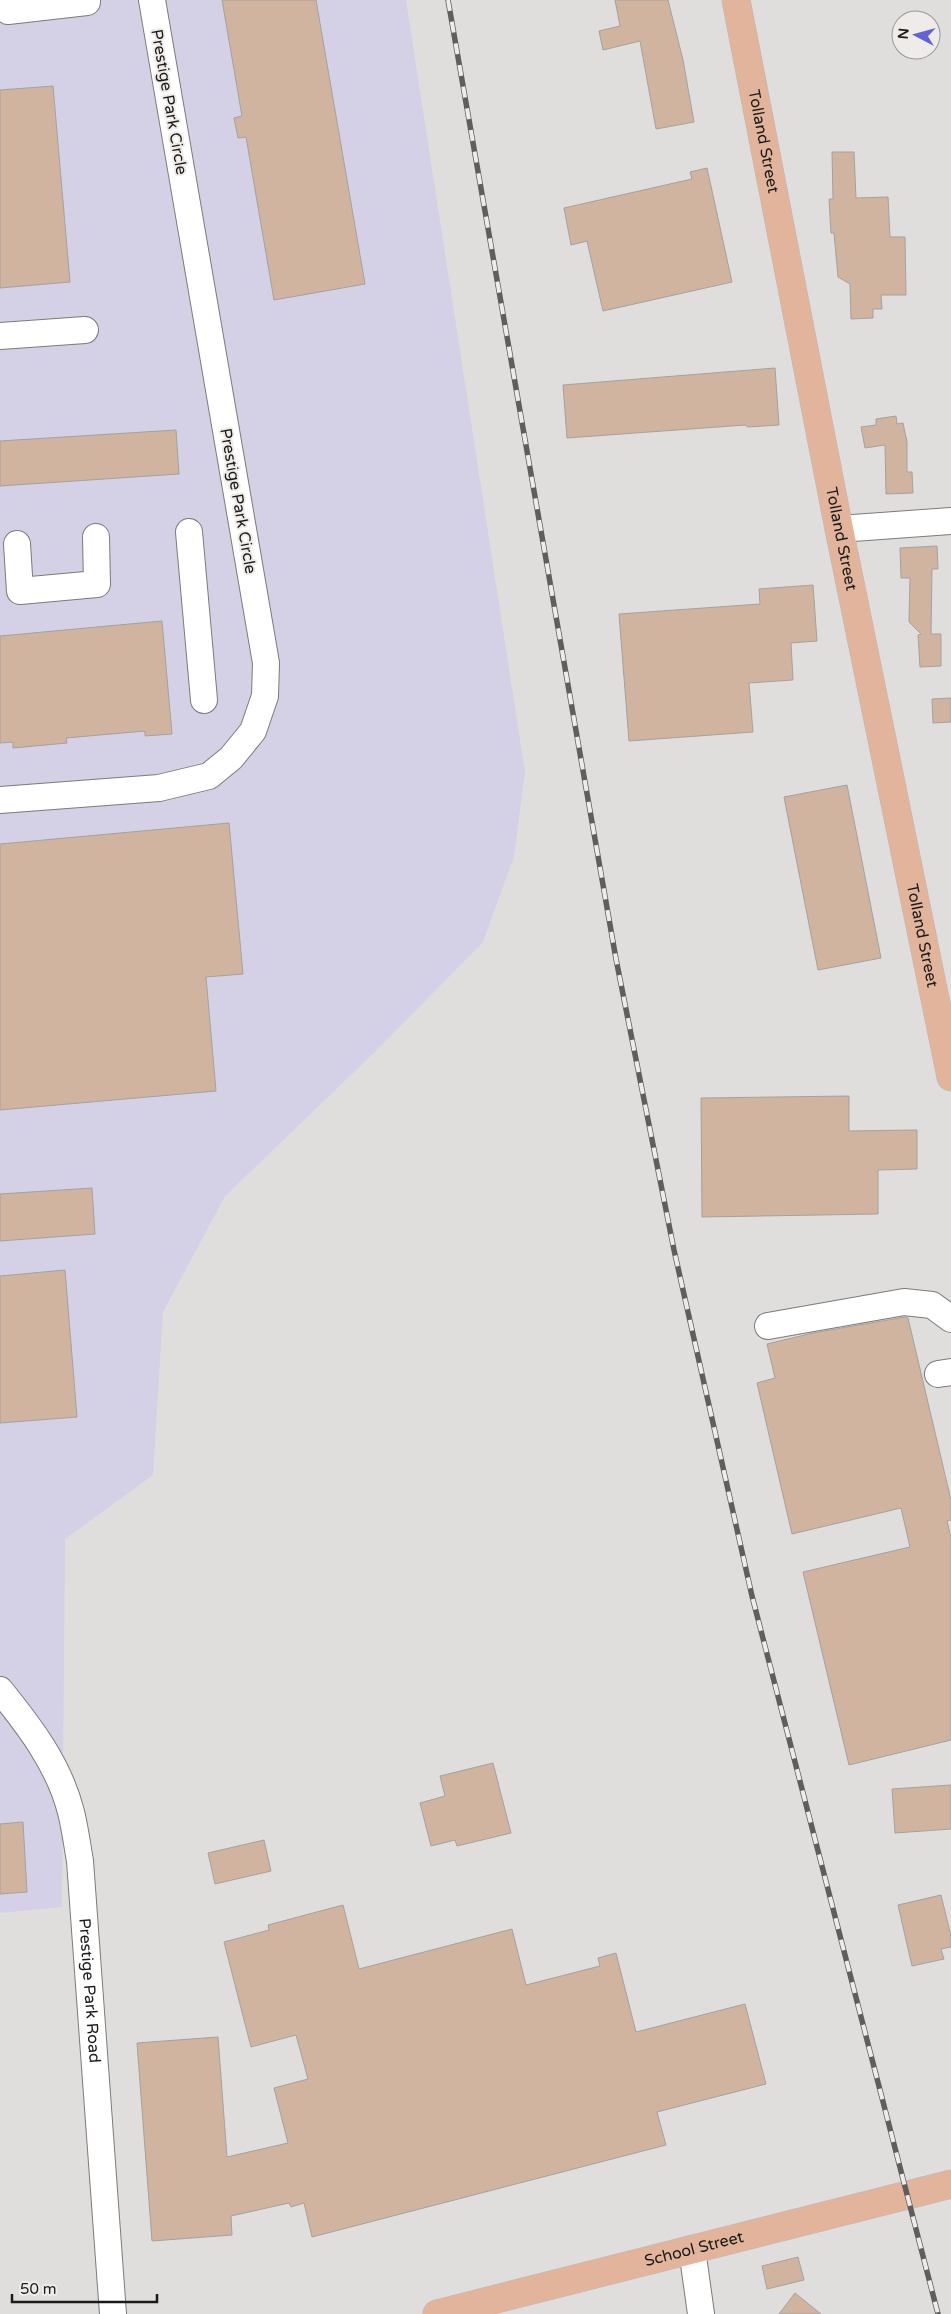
<svg xmlns="http://www.w3.org/2000/svg" width="951" height="2314" font-family="'Varela Round',sans-serif">
<style>
.industrial{fill:#d4d1e7}
.building{fill:#d0b49f;stroke:#a4a19f}
.lines{fill:none;stroke-linecap:round;stroke-linejoin:round}
.minor-casing{stroke:#7d7a78;stroke-width:28}
.major-casing{stroke:#bbbaba;stroke-width:29}
.minor{stroke:#fff;stroke-width:26}
.major{stroke:#e1b49b;stroke-width:28}
.rail-casing{stroke:#5f5e5d;stroke-width:5.5}
.rail{stroke:#eeebe9;stroke-width:4;stroke-dasharray:11;stroke-linecap:butt}
.labels{text-anchor:middle;dominant-baseline:central;stroke-width:4;stroke-linejoin:round;paint-order:stroke}
.street-label{font-size:16px;fill:#1b1a19;stroke:#eeebe9}
</style>
<rect width="100%" height="100%" fill="#e0dedc"/>
<path class="industrial" d="M0 0H406L525 772 514 856 483 942 378 1049 225 1196 163 1312 153 1475 65 1539 62 1907 0 1913Z"/>
<path class="building" d="M222 0H316L365 284 274 300 246 137 238 138 234 118 242 116Z
M615 0H668L683 60 694 122 656 129 640 41 603 50 599 31 620 26Z
M53 86 70 282 0 288V90Z
M832 152H854L856 198 888 197 890 237H905L906 295H881L882 309H873V318L851 319 850 284 838 277 834 233H831L829 199H833Z
M707 168 732 282 603 311 587 241 571 245 564 208 692 179 690 172Z
M775 368 779 425 748 427 745 425 567 438 563 385Z
M896 416 897 424 903 423 907 442V472H912L913 493 886 494 885 445 865 448 861 427 876 425V419Z
M176 430 179 474 0 486V441Z
M937 546 938 569H932L931 634H941V666L920 667 918 635 921 634 909 622 910 578H901L900 548Z
M813 585 817 641 791 643 793 680 749 683 753 732 629 741 619 614 760 604 759 589Z
M162 621 172 734 145 736V731L66 738 67 743 13 748V742L0 743V636Z
M951 698V722L933 723 932 699Z
M847 785 881 958 818 970 784 797Z
M229 823 243 974 206 977 216 1091 0 1110V844Z
M849 1096V1131L917 1130V1169L878 1170V1214L702 1217 701 1098Z
M92 1188 95 1234 0 1241V1194Z
M65 1270 77 1417 0 1423V1276Z
M905 1317 908 1318 951 1500V1520L947 1521 951 1537V1740L849 1765 803 1572 910 1547 901 1508 792 1534 757 1383 775 1378 767 1344 813 1333Z
M493 1763 511 1833 457 1846 455 1840 431 1846 420 1803 445 1796 440 1776Z
M951 1785V1829L895 1833 892 1789Z
M23 1822 27 1892 0 1894V1824Z
M264 1840 271 1871 215 1884 208 1853Z
M941 1895 951 1936V1947L941 1949 944 1959 912 1966 898 1905Z
M343 1905 359 1969 512 1929 526 1985 600 1966 598 1958 616 1953 636 2032 745 2004 766 2084 657 2112 666 2145 312 2237 304 2203 291 2207 289 2203 231 2216 232 2235 152 2241 137 2043 218 2037 227 2157 288 2143 274 2088 308 2079 296 2035 251 2047 224 1942 269 1930 268 1925Z
M798 2257 804 2280 767 2289 762 2266Z
M795 2293 821 2314H779Z"/>
<g class="lines">
<defs>
<g id="minor">
<path d="M3 0 4 8 8 11 87 2V0"/>
<path d="M0 336 85 330"/>
<path d="M839 529 951 521"/>
<path d="M189 532 204 700"/>
<path d="M17 544 20 591 97 584 96 537"/>
<path d="M0 800 159 788 209 776 231 758 253 731 265 696 266 663 152 0"/>
<path d="M768 1326 904 1302 932 1305 951 1319"/>
<path d="M938 1374 951 1372"/>
<path id="s1" d="M0 1690C30 1727 59 1765 71 1812 75 1828 77 1844 80 1861L113 2314"/>
<path d="M692 2249 701 2314"/>
</g>
<g id="major">
<path id="s2" d="M736 0 839 529 951 1077"/>
<path id="s3" d="M437 2314 951 2184"/>
</g>
</defs>
<use href="#minor" class="minor-casing"/>
<use href="#major" class="major-casing"/>
<use href="#minor" class="minor"/>
<use href="#major" class="major"/>
<defs>
<path id="rail" d="M448 0 616 959 674 1250 752 1596 938 2314"/>
</defs>
<use href="#rail" class="rail-casing"/>
<use href="#rail" class="rail"/>
</g>
<g class="labels">
<g class="street-label">
<text transform="translate(169 102) rotate(80)">Prestige Park Circle</text>
<text stroke="none"><textPath href="#s2" startOffset="144">Tolland Street</textPath></text>
<text transform="translate(238 501) rotate(80)">Prestige Park Circle</text>
<text stroke="none"><textPath href="#s2" startOffset="549">Tolland Street</textPath></text>
<text stroke="none"><textPath href="#s2" startOffset="954">Tolland Street</textPath></text>
<text stroke="none"><textPath href="#s1" startOffset="322">Prestige Park Road</textPath></text>
<text stroke="none"><textPath href="#s3" startOffset="265">School Street</textPath></text>
</g>
</g>
<g transform="translate(916 35) rotate(276)"><circle r="24" fill="#eeebe9" stroke="#9a9796"/>
<path d="M0-4L9 19L0 12L-9 19Z" fill="#6162da"/>
<text y="-8" font-size="14" font-weight="bold" text-anchor="middle" fill="#1b1a19">N</text>
</g>
<path d="M12 2294v8h145v-8" fill="none" stroke="#1b1a19" stroke-width="2.5"/>
<text x="20" y="2294" font-size="15" fill="#1b1a19" stroke="#eeebe9" stroke-width="4" paint-order="stroke">50 m</text>
</svg>
